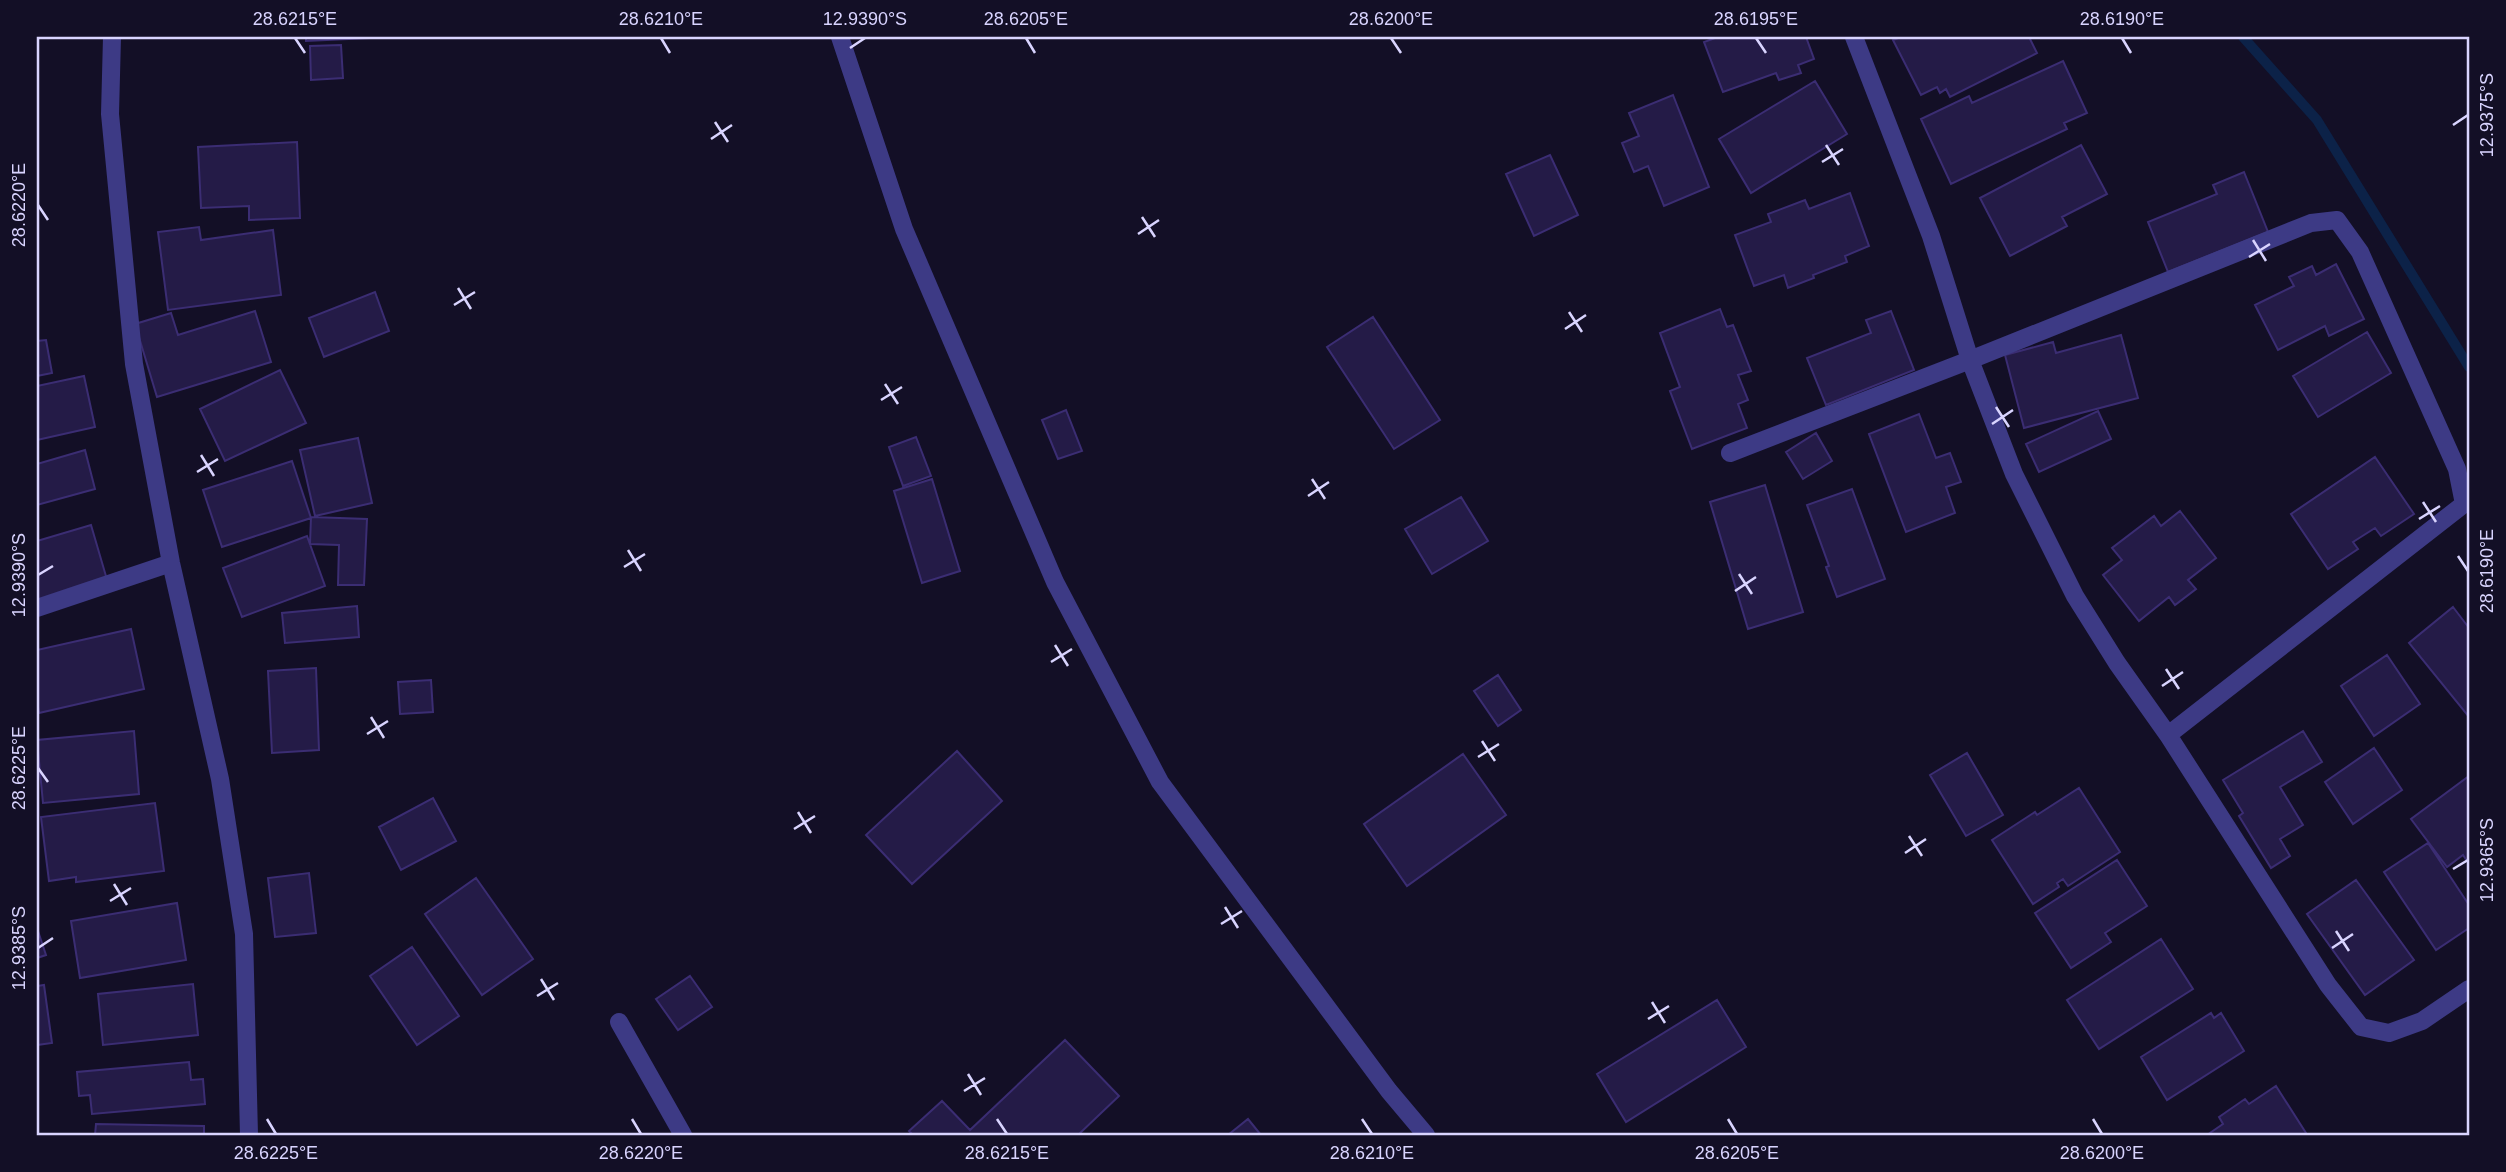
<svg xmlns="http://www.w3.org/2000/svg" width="2506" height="1172" font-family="Helvetica,sans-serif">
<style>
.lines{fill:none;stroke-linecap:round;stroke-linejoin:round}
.stream{stroke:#0c2248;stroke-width:10}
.building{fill:#241b47;stroke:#3b2d73;stroke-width:2}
.minor{stroke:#3d3a85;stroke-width:18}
.ticks{fill:none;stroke:#d9d4ff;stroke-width:2.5}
.neatline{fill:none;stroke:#d9d4ff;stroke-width:2.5}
.ticks-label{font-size:18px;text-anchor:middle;fill:#d9d4ff}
</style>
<rect width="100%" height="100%" fill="#130f26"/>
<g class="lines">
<path class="stream" d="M2243 37 2317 120 2469 367"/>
</g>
<path class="building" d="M306 37H370V38L306 41Z
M1718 37H1806L1814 59 1798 65 1801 73 1779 80 1776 73 1723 92 1704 42Z
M1901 37H2029L2037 53 1950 97 1946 89 1940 93 1937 87 1921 95 1893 40Z
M341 45 343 78 311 80 310 46Z
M2063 61 2087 113 2064 123 2067 129 1951 184 1921 119 1969 96 1972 103Z
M1815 81 1847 134 1751 193 1719 139Z
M1673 95 1709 187 1664 206 1648 166 1634 172 1622 143 1639 136 1629 113Z
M297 142 300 218 249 220V206L201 208 198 147Z
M2081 145 2107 194 2062 217 2067 226 2010 256 1980 198Z
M1550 155 1578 215 1534 236 1506 174Z
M2244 172 2268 232 2168 272 2148 222 2217 194 2213 185Z
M1850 193 1869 246 1845 256 1847 262 1813 275 1814 278 1788 288 1784 275 1754 286 1735 235 1771 222 1768 214 1805 200 1809 209Z
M199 227 201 240 273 230 281 295 168 310 158 232Z
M2336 264 2364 319 2329 336 2325 326 2278 350 2255 305 2294 286 2289 277 2312 266 2316 275Z
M375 292 389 331 324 357 309 318Z
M1720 309 1727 327 1733 325 1751 371 1738 375 1748 400 1738 404 1747 428 1692 449 1670 391 1680 387 1660 333Z
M255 311 271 362 157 397 135 324 171 313 178 335Z
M1891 311 1914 370 1826 405 1807 358 1871 333 1866 320Z
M1373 317 1440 420 1394 449 1327 347Z
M2367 332 2391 373 2318 417 2293 376Z
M2121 335 2138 398 2024 428 2005 355 2053 342 2056 353Z
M46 340 52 373 37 376V341Z
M280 370 306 423 225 461 200 409Z
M84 376 95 427 37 440V386Z
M1066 410 1082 451 1058 459 1042 420Z
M2098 411 2111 439 2039 472 2026 444Z
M1919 414 1936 458 1950 453 1961 482 1946 487 1955 513 1906 532 1869 434Z
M1816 433 1832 461 1803 479 1786 452Z
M916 437 931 476 903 486 889 447Z
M358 438 372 503 315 516 300 450Z
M85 450 95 489 37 505V464Z
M2375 457 2414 514 2381 536 2375 528 2353 542 2358 549 2328 569 2291 514Z
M292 461 311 518 222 547 203 490Z
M932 479 960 571 922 583 894 491Z
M1765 485 1803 612 1748 629 1710 502Z
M1852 489 1885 579 1837 597 1826 567 1829 566 1807 505Z
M1461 497 1488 541 1432 574 1405 529Z
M2180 511 2216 558 2188 580 2196 589 2175 605 2169 597 2139 621 2103 575 2122 560 2112 548 2154 516 2161 526Z
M311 517 367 519 364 585H338L339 545 310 544Z
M91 525 108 583 37 605V541Z
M307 536 325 586 242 617 223 568Z
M357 606 359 637 285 643 282 613Z
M2453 607 2469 628V717L2409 643Z
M131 629 144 689 39 713 37 701V650Z
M2387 655 2420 704 2374 736 2341 686Z
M316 668 319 750 272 753 268 671Z
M1498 675 1521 710 1498 726 1474 691Z
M431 680 433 712 400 714 398 682Z
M134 731 139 794 43 803 37 740Z
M2303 731 2322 762 2280 787 2303 825 2280 839 2290 856 2271 868 2239 816 2243 813 2223 780Z
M2374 748 2402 790 2353 824 2325 782Z
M957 751 1002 801 912 884 866 835Z
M1967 753 2003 815 1966 836 1930 775Z
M1463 754 1506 815 1407 886 1364 824Z
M2469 776V864L2463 855 2447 867 2411 819Z
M2079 788 2120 852 2068 886 2063 879 2057 883 2059 887 2033 904 1992 840 2035 812 2037 815Z
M433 798 456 841 401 870 379 827Z
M155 803 164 871 76 882V877L49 881 41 817Z
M2428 843 2469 905V928L2436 950 2384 872Z
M2117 860 2147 906 2105 933 2111 942 2071 968 2035 913Z
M309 873 316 933 275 937 268 878Z
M476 878 533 959 482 995 425 914Z
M2356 880 2414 960 2365 995 2307 914Z
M177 903 186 960 80 978 71 921Z
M37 928 46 955 37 958Z
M2161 939 2193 989 2099 1049 2067 1000Z
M412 947 459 1016 417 1045 370 976Z
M690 976 712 1007 678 1030 656 999Z
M193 984 198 1035 103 1045 98 994Z
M44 985 52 1043 37 1045V986Z
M1717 1000 1746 1047 1626 1122 1597 1074Z
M2211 1013 2214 1018 2221 1013 2244 1051 2167 1100 2141 1057Z
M1065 1040 1119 1096 1078 1135H913L909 1131 942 1101 970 1130Z
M189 1062 191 1080 203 1079 205 1104 92 1114 90 1095 79 1096 77 1072Z
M2276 1086 2306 1133 2303 1135H2207L2223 1124 2219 1117 2245 1099 2249 1104Z
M1248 1119 1261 1135H1228Z
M96 1124 204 1126V1135H95Z"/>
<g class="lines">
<path class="minor" d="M112 37 110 114 134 364 171 563 220 779 244 934 249 1135
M840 37 904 229 1055 582 1160 782 1389 1091 1426 1135
M1854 37 1931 236 1970 360 2014 474 2075 596 2117 663 2168 735 2328 985 2361 1027 2389 1033 2422 1021 2469 989
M1730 453 1970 360 2311 223 2337 220 2360 252 2457 469 2464 504 2168 735
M37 608 171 563
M619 1022 683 1135"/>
</g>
<path class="ticks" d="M295 38 305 53M661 38 670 53M1026 38 1035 53M1391 38 1401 53M1756 38 1766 53M2122 38 2131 53M850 48 865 38M715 122 728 142M2453 125 2468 115M711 139 732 125M1826 145 1839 165M1822 162 1843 149M38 205 48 220M1142 217 1155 237M1138 234 1159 220M2253 240 2266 261M2249 257 2270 244M458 288 471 309M454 305 475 292M1569 312 1582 332M1565 329 1586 315M885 384 898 404M881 400 902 387M1996 407 2009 427M1992 424 2013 410M201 455 214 476M197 472 218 459M1312 479 1325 499M1308 496 1329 482M2423 502 2436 522M2419 519 2440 506M628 550 641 571M2458 556 2468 571M624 567 645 554M1739 574 1752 594M38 575 53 566M1735 591 1756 577M1055 645 1068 666M1051 662 1072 649M2166 669 2179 689M2162 686 2183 672M371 717 384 738M367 734 388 721M1482 741 1495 761M1478 757 1499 744M38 768 48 782M798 812 811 833M794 829 815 816M1909 836 1922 856M1905 853 1926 839M2453 869 2468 860M114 884 127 905M110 901 131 888M1225 907 1238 928M1221 924 1242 911M2336 931 2349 951M38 948 53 938M2332 948 2353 934M541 979 554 1000M537 996 558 983M1652 1002 1665 1023M1648 1019 1669 1006M968 1074 981 1095M964 1091 985 1078M267 1119 276 1134M632 1119 641 1134M997 1119 1007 1134M1362 1119 1372 1134M1728 1119 1737 1134M2093 1119 2102 1134"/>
<rect width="2506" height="1172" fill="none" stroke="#130f26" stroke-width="77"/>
<rect x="38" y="38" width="2430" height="1096" class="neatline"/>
<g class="ticks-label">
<text x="295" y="25">28.6215°E</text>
<text x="661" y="25">28.6210°E</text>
<text x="865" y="25">12.9390°S</text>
<text x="1026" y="25">28.6205°E</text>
<text x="1391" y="25">28.6200°E</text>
<text x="1756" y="25">28.6195°E</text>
<text x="2122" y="25">28.6190°E</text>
<text transform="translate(2487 115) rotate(-90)" y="6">12.9375°S</text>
<text transform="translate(19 205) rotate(-90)" y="6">28.6220°E</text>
<text transform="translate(2487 571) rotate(-90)" y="6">28.6190°E</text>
<text transform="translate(19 575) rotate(-90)" y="6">12.9390°S</text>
<text transform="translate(19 768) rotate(-90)" y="6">28.6225°E</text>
<text transform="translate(2487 860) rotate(-90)" y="6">12.9365°S</text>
<text transform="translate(19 948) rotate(-90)" y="6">12.9385°S</text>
<text x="276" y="1159">28.6225°E</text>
<text x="641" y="1159">28.6220°E</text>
<text x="1007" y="1159">28.6215°E</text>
<text x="1372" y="1159">28.6210°E</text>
<text x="1737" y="1159">28.6205°E</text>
<text x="2102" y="1159">28.6200°E</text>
</g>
</svg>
